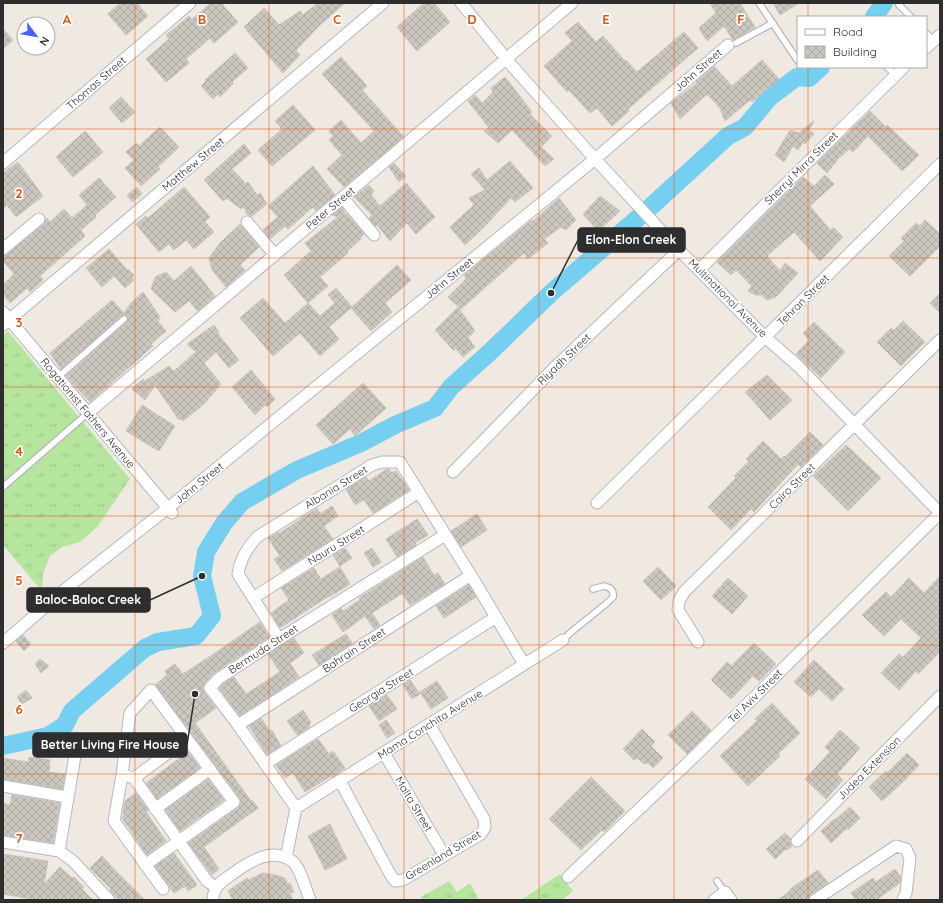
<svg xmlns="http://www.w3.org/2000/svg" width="943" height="903" font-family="Quicksand,sans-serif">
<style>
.grass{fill:url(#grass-tufts)}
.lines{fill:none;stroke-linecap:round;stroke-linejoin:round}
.river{stroke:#75cff0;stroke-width:18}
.building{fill:url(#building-cross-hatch);stroke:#cbc5ba}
.service-casing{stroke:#b4b7c1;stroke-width:8}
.minor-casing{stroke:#b4b7c1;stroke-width:13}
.service{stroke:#fff;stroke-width:5.5}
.minor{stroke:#fff;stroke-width:11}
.grid{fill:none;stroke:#df570e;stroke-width:1;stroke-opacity:0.55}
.labels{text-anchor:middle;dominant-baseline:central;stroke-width:3.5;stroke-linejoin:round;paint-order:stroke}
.street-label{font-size:11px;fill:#2e2e2e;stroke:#fff}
.grid-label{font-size:13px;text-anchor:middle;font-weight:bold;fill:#df570e;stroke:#fff;stroke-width:3.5;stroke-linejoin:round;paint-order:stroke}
.leader{fill:none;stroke:#2e2e2e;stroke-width:1.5}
.callout-dot{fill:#2e2e2e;stroke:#fff;stroke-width:1.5}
.callout{fill:#2e2e2e;stroke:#2e2e2e;stroke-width:1.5}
.callout-label{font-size:12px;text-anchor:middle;font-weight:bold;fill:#fff}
</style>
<defs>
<pattern id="grass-tufts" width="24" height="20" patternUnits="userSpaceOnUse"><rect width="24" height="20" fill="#b6e59e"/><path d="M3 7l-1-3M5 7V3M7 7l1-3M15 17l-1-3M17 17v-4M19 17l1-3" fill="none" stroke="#9dc588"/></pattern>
<pattern id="building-cross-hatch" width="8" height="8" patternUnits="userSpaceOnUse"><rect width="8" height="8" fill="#cbc7bf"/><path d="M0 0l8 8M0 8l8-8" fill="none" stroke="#afaba4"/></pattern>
</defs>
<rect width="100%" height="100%" fill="#efe9e1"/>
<path class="grass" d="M8 331 130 479 97 527 80 542 62 547 50 556 43 574 42 591 3 545V335Z
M560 874 573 891 562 900H521Z
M449 881 457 892 470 883 479 900H422L421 897Z"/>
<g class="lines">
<path class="river" d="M874 17 884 3
M3 746 48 736 65 725 72 711 145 648 158 642 196 636 212 616 202 576 206 552 224 523 242 502 297 470 361 443 395 425 435 408 451 387 490 352 551 293 646 211 728 136 745 127 770 97 797 77 809 78 821 67"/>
</g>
<path class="building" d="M120 3H137L148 16 126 35 108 14Z
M211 3H221L238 22 214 43 210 38 186 59 189 63 166 82 146 59 169 39 166 35 189 16 192 19Z
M318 3H345L319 26 296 50 300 55 283 73 244 27 264 8 279 25 300 11 303 15Z
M424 3H434L450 22 417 51 397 27Z
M710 3H740L755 27 733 40 724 26 707 41 699 28 716 13Z
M773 3H799L780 15Z
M578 22 596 42 603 36 625 61 626 60 637 72 684 32 698 48 628 109 629 111 612 126 597 108 590 113 569 90 567 92 544 66 572 41 565 33Z
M3 29 13 40 3 49Z
M235 53 248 68 232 82 233 84 220 97 218 94 213 99 201 86 206 81 205 80Z
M341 57 367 86 362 90 404 137 344 187 327 169 342 155 329 140 333 136 329 131 341 120 361 143 374 131 322 74Z
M762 60 779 79 752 102 750 100 725 121 720 108 707 94 680 119 671 103 697 83 696 82 714 66 732 86Z
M505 77 532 112 530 114 552 136 541 147 554 159 545 166 512 130 498 143 484 131 489 128 468 101 475 95 482 103 493 92 491 88Z
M121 97 135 112 122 123 109 108Z
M293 105 315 130 272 166 258 150 282 129 275 121Z
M870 111 886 127 887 125 919 155 902 171 868 136 853 152 849 149 839 158 827 173 817 163Z
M813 121H814L809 130 814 134 805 144 803 142 798 150 793 146 784 162 775 155 790 130 799 133Z
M160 127 179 147 158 167 160 169 141 186 125 168 134 160 126 152 136 143 139 146Z
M85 131 103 152 73 177 56 157Z
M244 144 251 153 232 169 246 184 248 182 257 195 260 193 267 204 251 217 245 212 246 210 243 207 241 209 227 198 223 201 204 180Z
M510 161 533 188 515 202 511 198 483 228 465 245 450 227 474 205 469 198 485 190 471 174 479 168 487 180Z
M18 162 43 196 16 217 7 205 3 209V173Z
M394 163 406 176 399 182 389 167Z
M313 166 335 195 316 211 313 207 288 229 285 226 270 239 263 230 278 217 268 206Z
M825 175 834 184 810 206 830 230 834 228 843 237 820 261 794 232 767 256 780 271 785 263 798 273 776 297 767 300 760 294 758 296 748 291 752 286 736 270 731 275 717 262 803 177 814 186Z
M99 178 116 197 95 215 96 217 81 230 85 236 40 276 43 280 30 292 27 288 10 303 3 295V285L14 274 3 261V256L7 254 43 224 47 218 50 222 64 209 72 218 87 205 79 195Z
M406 183 435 217 416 234 407 223 390 241 377 225 375 226 369 218 372 215 354 197 369 185 374 191 371 195 380 206Z
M137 187 142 194 132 202 127 195Z
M184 187 210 217 205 222 214 232 194 249 186 240 174 250 169 244 159 252 136 224 146 216 148 218Z
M600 196 620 211 598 231 583 214Z
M559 198 576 220 566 230 561 227 544 239 548 243 528 259 524 253 461 309 448 297 466 279 464 275 532 220 533 221Z
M342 207 346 215 347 214 364 234 361 237V239L347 251 348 253 320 277 328 286 308 303 284 275 311 251 305 243 338 217 332 215Z
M925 220 940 234V246L910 276 889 256 904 241 901 238 916 223 920 226Z
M240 224 259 247 240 265 245 270 226 287 212 270 209 258 220 243Z
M109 249 127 270 128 269 134 275 132 277 134 280 125 288 114 276 102 287 86 268Z
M397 265 411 280 385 303 392 312 371 331 351 308Z
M191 266 215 296 198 311 189 301 175 312 151 289 155 277 166 272 174 281Z
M336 288 352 307 329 327 339 339 320 356 300 333 273 356 240 318 263 298 285 323 308 303 320 316 335 303 328 295Z
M143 292 160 317 158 321 166 331 151 344 153 346 90 402 66 376 127 322 128 320 127 317 125 315 121 316 61 369 50 353 112 300 124 313 131 303Z
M940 293V313L930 303Z
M458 307 475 331 468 338 475 347 463 357 455 348 454 351 435 330Z
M903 321 925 342 901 366 877 342 891 328 894 330Z
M814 322 845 352 821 378 796 354 809 340 803 333Z
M214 325 219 332 218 334 239 360 229 368 216 352 204 363 221 384 204 404 183 421 180 418 179 420 155 385 145 400 132 389 143 379 145 381 169 366 174 371 196 352 187 344Z
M251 370 275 399 267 407 265 405 255 415 232 387Z
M767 375 792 400 770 420 745 392Z
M363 383 386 408 355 436 350 429 333 444 316 425Z
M142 405 175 426 159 451 126 431Z
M810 432 823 445 801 467 798 464 754 512 751 509 731 530 708 507 736 478 734 476 749 461 746 459 763 441 781 459 784 456 785 457Z
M846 445 881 478 848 511 813 476Z
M387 469H389L391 473 396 471 409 490 373 513 364 500 355 505 346 489 366 477 369 481Z
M332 506 338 516 324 526 333 539 282 571 274 559 280 556 268 538 279 532 280 533 317 508 320 514Z
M477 514 487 530 461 547 451 531Z
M417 519 428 535 415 543 416 545 397 557 386 539Z
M345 548 352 558 340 566 333 555Z
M372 548 381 562 373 567 364 553Z
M423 557 434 575 438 573 445 584 410 605 403 594 402 595 401 594 372 613 380 625 374 629 365 616 343 632 332 615 341 608 343 611 360 600 359 598Z
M340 567 350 584 336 593 324 599 280 628 271 613 289 600 281 588 314 568 321 579Z
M658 567 676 586 661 600 643 581Z
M940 576V652L918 674 916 671 899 690 881 673 899 654 903 657 921 638 901 619 884 636 862 615 886 592 891 597 909 578 924 593Z
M728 578 748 596 732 614 712 596Z
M469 585 476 597 444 618 436 606Z
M260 622 269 637 214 673 205 683 203 686 204 692 216 708 195 723 251 801 252 800 258 808 204 847 219 869 212 875 188 843 238 808 240 804 241 801 215 765 155 685 167 675 165 671 175 664 183 674 215 653Z
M346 634 352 643 319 665 312 655Z
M23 635 31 644 24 651 16 641Z
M294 638 304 653 290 663 299 677 240 716 219 688 223 684 234 677 246 694 280 672 268 654Z
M754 643 776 664 759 681 753 676 731 699 711 680 727 662 731 666Z
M40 659 49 666 41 673 35 664Z
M814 660 844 689 832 701 819 689 811 697 794 682Z
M410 680 420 694 412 699 403 685Z
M437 681 448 698 431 709 420 692Z
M26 690 32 698 22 704 17 697Z
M387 695 397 709 379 721 369 706Z
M772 703 800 733 778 754 780 756 748 786 720 756 757 721 755 719Z
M303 710 311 723 309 725 310 727 297 735 287 721Z
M692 711 711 730 687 754 668 735Z
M261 718 270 731 272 730 281 746 267 754 249 726Z
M386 720 395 733 387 738 379 725Z
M642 729 655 742 651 746 663 758 653 768 648 763 644 764 637 758 634 760 623 749Z
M840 730 860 748 837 774 843 780 826 799 805 779 830 752 825 747Z
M318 739 329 754 333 751 345 768 332 777 331 776 305 792 293 773 285 778 276 765Z
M188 752 200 768 157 799 146 783Z
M907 753 919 765 902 783 882 801 869 787 886 771 887 773Z
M29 757 50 760 49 772 65 774 62 789 3 779V758L28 762Z
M591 777 625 811 604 832 602 830 581 850 549 819Z
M208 779 224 800 180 831 165 810Z
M136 793 148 810 146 812 166 841 147 855 122 818 124 814 123 812 125 801Z
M12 795 60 803 53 843 3 835V803L10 805Z
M850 807 860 818 848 830 847 828 831 843 821 831 834 819 835 820Z
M330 824 347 859 325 870 308 836Z
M785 833 791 839 790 842 792 846 787 850 786 849 775 859 766 849Z
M174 853 197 885 188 891 185 886 174 893 155 866Z
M3 854 48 861 44 884 60 867 72 878 74 877 84 887 82 889 93 900H30L31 899 3 894Z
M102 856 116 871 145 900H119L110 891 111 889 90 868Z
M895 869 901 877 900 883 876 900H856L851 893 873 878 876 882Z
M818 870 828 883 811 894 808 900H778L791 890 790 889Z
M263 873 275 875 285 878 288 884 290 883 294 892 290 893 293 900H233L228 891 247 878 248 880Z"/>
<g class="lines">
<defs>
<path id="service" d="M759 3 798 61
M899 5 911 17
M926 33 934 41
M736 43 773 23
M887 67 895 75
M58 377 124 319
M3 487 88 413
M563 640C571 630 611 602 613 597 614 593 612 590 610 588L604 586 593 589
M717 881 725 892"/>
<path id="minor" d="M461 3 512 66 595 159 679 250 765 337 798 366 940 513 698 753 568 877
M926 48 940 35
M3 163 190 3
M343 198 374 235
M247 222 275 255
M3 249 39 219
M699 270 904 67
M3 312 172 513
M3 325 383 3
M88 413 572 3
M453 472 553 369 679 250
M597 503 940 164
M253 598 419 492
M279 639 238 574C240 559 247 548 257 537L372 465 382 462H400L475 582 524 664
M698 642 678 610 679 601 684 592 940 340
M3 643 68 587 168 508 595 159 728 45
M238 725 471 575
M384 753 444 855
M265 764 496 617
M122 775 134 778 207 881 216 887
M134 778 187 739
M340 781 390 874 395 881 403 880 481 834 485 827 484 819 429 724
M3 786 67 797
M296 808 238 725 210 688 218 679 279 639 445 535
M296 808 563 640
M155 809 210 769
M797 841 940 696
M3 842 59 851 73 861 109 900
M59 851 77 744
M286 858 296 808
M145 865 234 802 151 690 130 713 122 775 114 821 163 889
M213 900C213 885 224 880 235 872 251 861 272 847 292 861 300 867 306 890 310 900
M714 900 725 892 731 900
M815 900 896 846 906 849 910 858 906 893 903 900"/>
</defs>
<use href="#service" class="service-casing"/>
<use href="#minor" class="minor-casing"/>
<use href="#service" class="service"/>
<use href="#minor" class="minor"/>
</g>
<path class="grid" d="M135 3V900M269 3V900M404 3V900M539 3V900M674 3V900M808 3V17M808 67V900M3 129H940M3 258H940M3 387H940M3 516H940M3 645H940M3 774H940"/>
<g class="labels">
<g class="street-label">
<text transform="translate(698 70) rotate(-41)">John Street</text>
<text transform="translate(96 83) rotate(-41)">Thomas Street</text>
<text transform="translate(193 164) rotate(-40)">Matthew Street</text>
<text transform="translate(801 168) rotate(-45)">Sherryl Mirra Street</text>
<text transform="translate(330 208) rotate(-40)">Peter Street</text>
<text transform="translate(449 278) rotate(-39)">John Street</text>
<text transform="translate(728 298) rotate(45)">Multinational Avenue</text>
<text transform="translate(803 300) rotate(-45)">Tehran Street</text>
<text transform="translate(564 359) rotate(-44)">Riyadh Street</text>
<text transform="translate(88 413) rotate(50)">Rogationist Fathers Avenue</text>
<text transform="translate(199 483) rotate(-39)">John Street</text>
<text transform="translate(792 486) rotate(-45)">Cairo Street</text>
<text transform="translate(336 487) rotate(-32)">Albania Street</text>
<text transform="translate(336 545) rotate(-32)">Nauru Street</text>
<text transform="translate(263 649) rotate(-33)">Bermuda Street</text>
<text transform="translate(354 650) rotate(-33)">Bahrain Street</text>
<text transform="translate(381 690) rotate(-32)">Georgia Street</text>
<text transform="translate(755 696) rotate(-45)">Tel Aviv Street</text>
<text transform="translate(430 724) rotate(-32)">Mama Conchita Avenue</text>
<text transform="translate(869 768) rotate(-45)">Judea Extension</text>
<text transform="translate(414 804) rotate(59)">Malta Street</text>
<text transform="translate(443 855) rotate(-31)">Greenland Street</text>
</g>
</g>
<g class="grid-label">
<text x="67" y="24">A</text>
<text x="202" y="24">B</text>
<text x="337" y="24">C</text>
<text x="472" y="24">D</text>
<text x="606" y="24">E</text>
<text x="741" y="24">F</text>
<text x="19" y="198">2</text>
<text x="19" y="327">3</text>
<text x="19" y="456">4</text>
<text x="19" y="585">5</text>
<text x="19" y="714">6</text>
<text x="19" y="843">7</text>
</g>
<path class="leader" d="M551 293L578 240M202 576L150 600M195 694L187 745"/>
<g class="callout-dot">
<circle cx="551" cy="293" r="4"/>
<circle cx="202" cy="576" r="4"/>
<circle cx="195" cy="694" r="4"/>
</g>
<g class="callout">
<rect x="578" y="228" width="107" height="24" rx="4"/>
<rect x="27" y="588" width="123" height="24" rx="4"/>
<rect x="33" y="733" width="154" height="24" rx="4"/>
</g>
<g class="callout-label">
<text x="631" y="244">Elon-Elon Creek</text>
<text x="88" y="604">Baloc-Baloc Creek</text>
<text x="110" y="749">Better Living Fire House</text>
</g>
<rect width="943" height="903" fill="none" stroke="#2e2e2e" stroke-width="8"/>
<rect x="797" y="16" width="130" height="52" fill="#ffffff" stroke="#ababab"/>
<rect x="805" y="29" width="20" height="6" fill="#ffffff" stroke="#ababab"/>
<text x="833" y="36" font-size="12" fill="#2e2e2e">Road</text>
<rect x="805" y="46" width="20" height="12" fill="url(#building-cross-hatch)" stroke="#ababab"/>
<text x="833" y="56" font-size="12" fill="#2e2e2e">Building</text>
<g transform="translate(36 36) rotate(122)"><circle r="19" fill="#ffffff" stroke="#ababab"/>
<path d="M0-3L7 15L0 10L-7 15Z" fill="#4264fb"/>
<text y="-6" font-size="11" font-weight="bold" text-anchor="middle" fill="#2e2e2e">N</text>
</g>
</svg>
